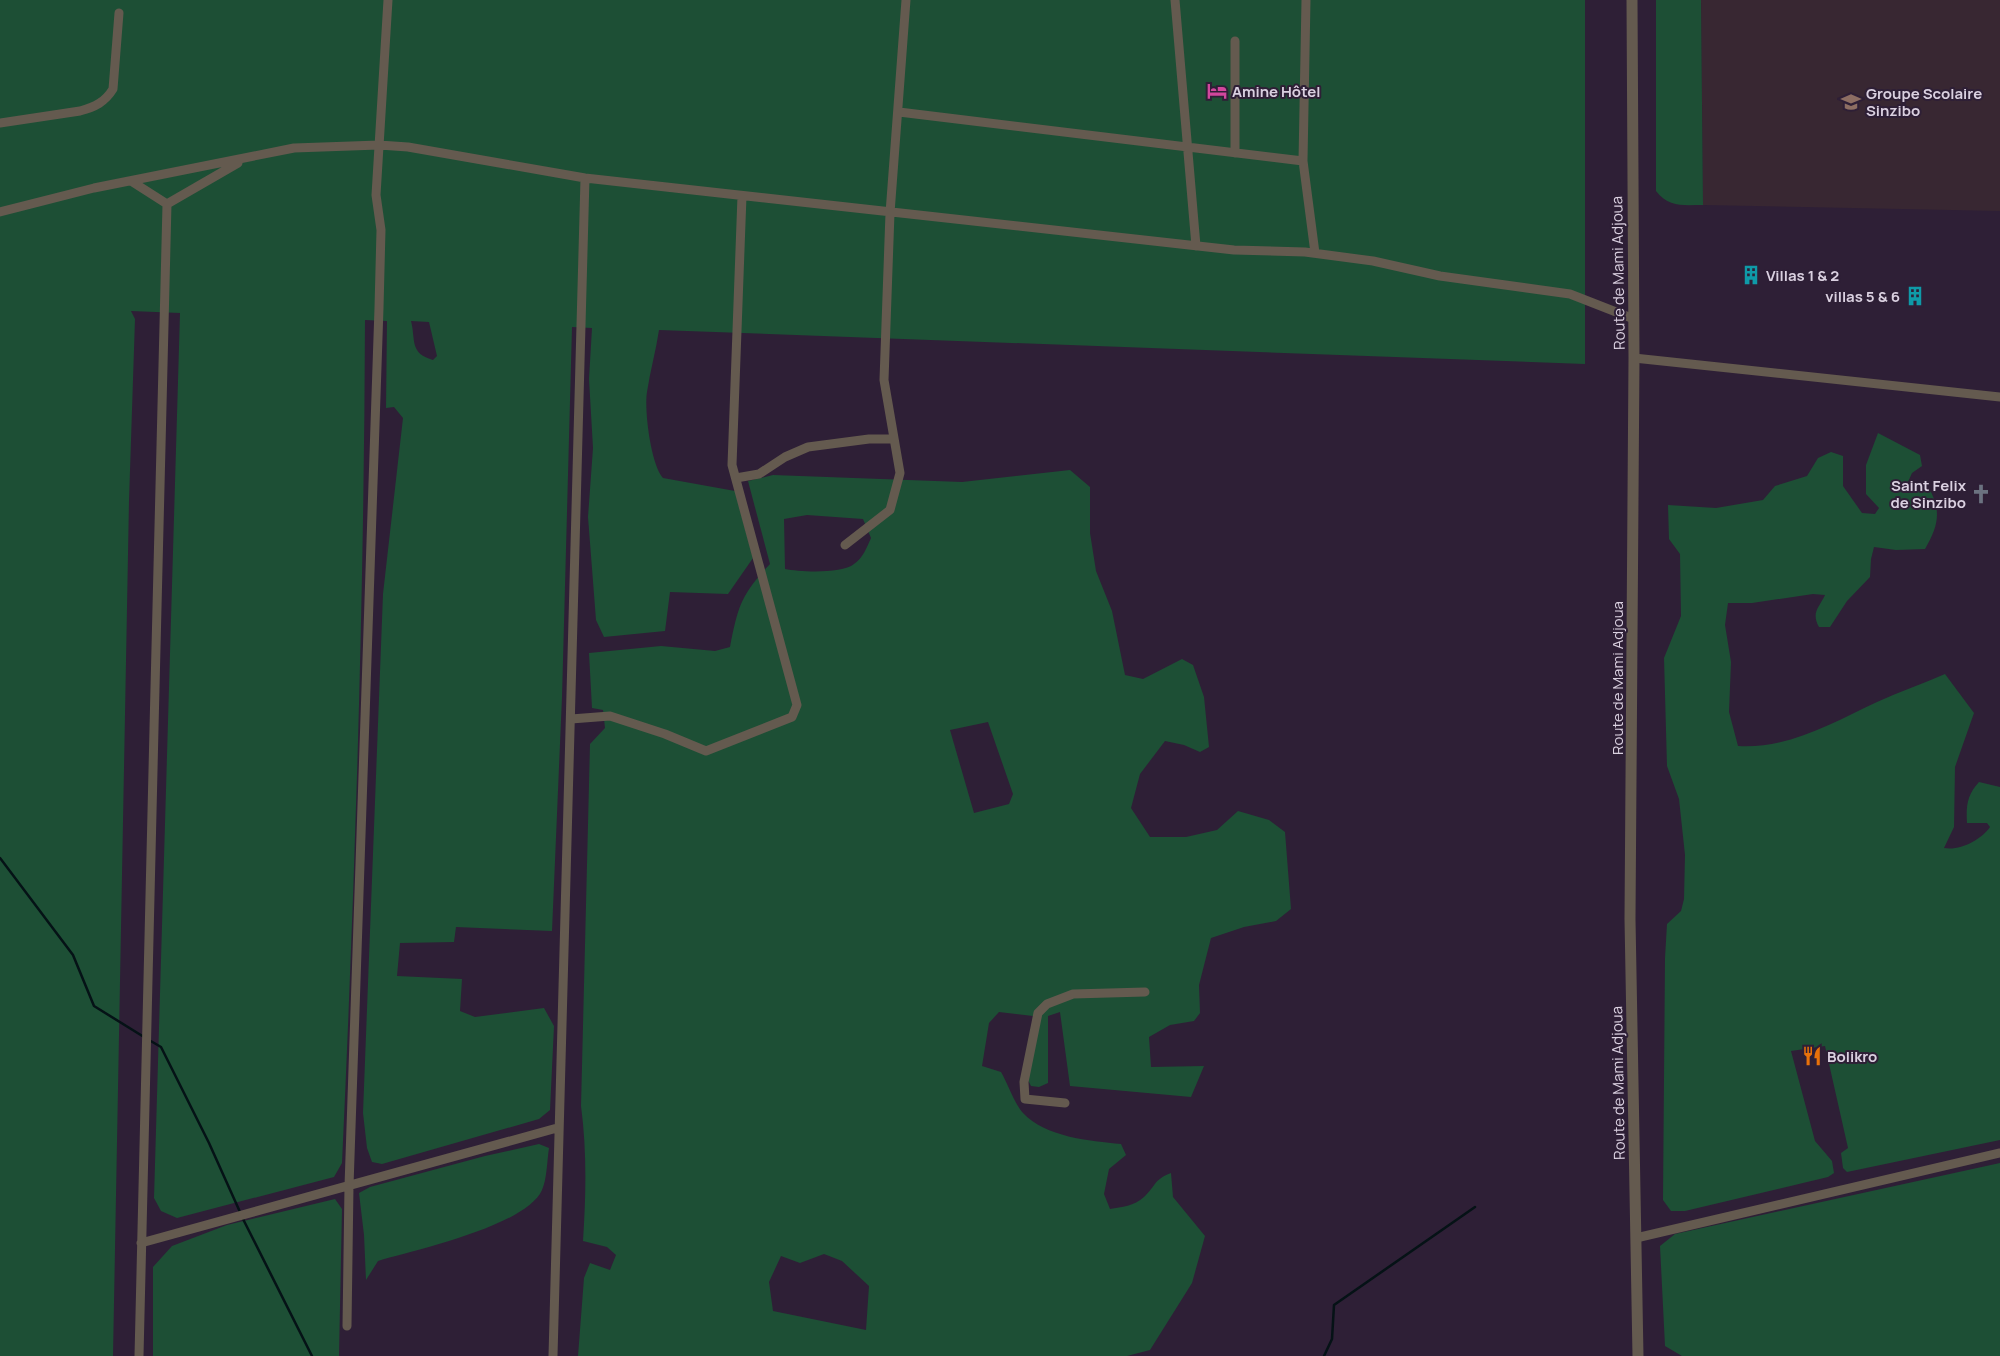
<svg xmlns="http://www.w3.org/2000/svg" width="2000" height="1356" font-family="Manrope,sans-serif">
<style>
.education{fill:#382732}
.green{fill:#1d4f35;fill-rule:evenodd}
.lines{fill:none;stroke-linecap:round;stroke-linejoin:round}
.stream{stroke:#051216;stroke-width:2.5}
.minor{stroke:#645a4f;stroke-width:9}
.tertiary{stroke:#645a4f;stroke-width:11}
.labels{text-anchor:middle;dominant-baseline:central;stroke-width:4;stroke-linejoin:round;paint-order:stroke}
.poi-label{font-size:15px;font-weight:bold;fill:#dad0e0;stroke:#2e1f36;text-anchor:start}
.street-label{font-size:15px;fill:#dad0e0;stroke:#2e1f36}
</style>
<rect width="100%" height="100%" fill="#2e1f36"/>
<path class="education" d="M1701 0H2000V211L1703 205Z"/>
<path class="green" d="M0 0H1585V364L659 330C656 351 650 371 647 392 644 410 651 465 663 478L735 491 753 558 728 594 670 592 665 631 604 637 596 620 588 517 593 448 589 379 592 328 572 327 562 697 552 931 456 927 454 942 400 943 397 976 462 979 460 1011 475 1017 544 1008 554 1026 550 1110 539 1119 382 1164 372 1162 367 1148 363 1113 383 594 403 418 394 407 386 408 387 321 365 320C364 601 355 882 342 1163L334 1177 177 1218 161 1211 154 1198 180 313 131 311 135 319 129 501 113 1356H0ZM411 321 429 322 437 356 433 360C409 353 416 340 411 321Z
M1656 0H1701L1703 205C1684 205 1669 208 1656 191Z
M1878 433 1920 455 1922 466 1912 473 1908 482 1913 487 1929 488C1942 512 1938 526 1925 549L1896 550 1874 547 1871 559 1870 577 1847 601 1830 627H1819C1811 612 1819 608 1825 595L1813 594 1752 603H1728L1725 625 1731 662 1729 712 1738 746C1789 749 1832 723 1877 702 1899 692 1922 684 1945 674L1974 713 1955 767 1954 827 1944 848C1960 851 1981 840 1990 827L1987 823H1967C1966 806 1967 795 1979 782L2000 787V1140L1847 1172 1843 1168 1841 1153 1848 1148 1825 1046 1791 1051 1815 1141 1832 1161 1834 1173 1828 1177 1685 1211H1671L1663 1200 1665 958 1667 924 1681 911 1684 899 1685 855 1679 799 1667 766 1664 658 1681 616 1680 554 1669 539 1668 505 1716 508 1763 500 1775 486 1807 476 1818 458 1831 452 1843 456V486L1862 513 1875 514 1879 508 1866 494V465Z
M1070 470 1090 487V533L1096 571 1112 611 1125 675 1143 679 1182 659 1193 665 1204 697 1209 747 1200 752 1184 745 1165 741 1140 774 1131 808 1150 837H1186L1217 830 1238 811 1269 820 1285 832 1291 909 1276 921 1244 927 1211 938 1199 985 1200 1013 1194 1021 1170 1025 1149 1037 1151 1067 1204 1066 1191 1097 1070 1086 1060 1012 1048 1016V1083L1039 1087 1031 1086 1028 1080 1033 1016 999 1012 989 1023 982 1066 1001 1072C1008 1084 1014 1103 1023 1113 1045 1137 1090 1141 1121 1144L1126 1155 1109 1169 1104 1194 1110 1209C1122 1207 1134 1206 1144 1197 1156 1186 1153 1180 1171 1173L1173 1197 1205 1236 1192 1283 1150 1350 1127 1356H578L584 1278 590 1263 610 1270 616 1255 607 1247 583 1241C586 1195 587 1151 581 1106L590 744 605 728 603 710 592 708 589 653 661 646 715 651 730 647C738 606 741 595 770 564L748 481 773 475 962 482ZM807 515 863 519 871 538C867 547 863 558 854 564 842 574 800 572 785 569L784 519ZM988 722 1013 794 1009 804 974 813 950 730ZM824 1254 842 1261 869 1286 866 1330 773 1311 769 1282 781 1256 800 1263Z
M539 1144 549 1148C547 1161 547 1179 542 1190 526 1226 415 1250 378 1261L366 1280 364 1235 359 1193 370 1187 485 1156Z
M2000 1163V1356H1682L1665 1346 1660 1246 1675 1234Z
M335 1199 342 1209 339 1356H153V1267L172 1246 227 1225Z"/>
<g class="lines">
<path class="stream" d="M0 858 73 955 94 1006 144 1037
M149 1040 161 1047 209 1143 240 1212
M242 1217 312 1356
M1324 1356 1332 1339 1334 1305 1475 1207"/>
<path class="minor" d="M1175 0 1196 246
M1306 0 1303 161 1315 253
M899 112 1303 161
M0 123 80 111C95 107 105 102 113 89L119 13
M1235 153V41
M131 181 167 204C159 588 146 972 139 1356
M167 204 238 163
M0 212 94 188 294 148 379 145 408 147 585 178 1234 250 1305 252 1373 261 1440 276 1570 294 1634 319
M1634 358 2000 397
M736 478 759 474 785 457 808 447 869 439H894
M845 545 890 510 900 473 884 380 890 213 906 0
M571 719 610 716 665 734 706 751 792 717 797 705 732 465 742 196
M1065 1103 1025 1099 1024 1082 1038 1013 1047 1004 1073 994 1145 992
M1636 1238 2000 1153
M141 1243 557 1128
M347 1326 349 1186 379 308 381 230 376 195 388 0
M553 1356C561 963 577 571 585 178"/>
<path class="tertiary" d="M1632 0 1634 358 1630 919 1638 1356"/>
</g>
<defs>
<symbol id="hotel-bare" viewBox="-9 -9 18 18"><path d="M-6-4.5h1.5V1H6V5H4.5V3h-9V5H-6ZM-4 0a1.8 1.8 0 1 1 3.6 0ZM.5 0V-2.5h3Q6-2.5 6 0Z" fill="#d1479c" stroke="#2e1f36" stroke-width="2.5" paint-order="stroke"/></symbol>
<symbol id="school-bare" viewBox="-9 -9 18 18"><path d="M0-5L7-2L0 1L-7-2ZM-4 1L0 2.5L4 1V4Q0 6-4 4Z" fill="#8d6e63" stroke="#2e1f36" stroke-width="2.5" paint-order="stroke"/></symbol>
<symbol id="building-bare" viewBox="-9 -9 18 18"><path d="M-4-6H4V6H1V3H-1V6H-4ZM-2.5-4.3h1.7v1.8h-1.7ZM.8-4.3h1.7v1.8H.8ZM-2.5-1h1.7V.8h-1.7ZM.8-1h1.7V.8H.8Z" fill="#0f9aa8" stroke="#2e1f36" stroke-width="2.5" paint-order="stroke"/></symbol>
<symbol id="church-bare" viewBox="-9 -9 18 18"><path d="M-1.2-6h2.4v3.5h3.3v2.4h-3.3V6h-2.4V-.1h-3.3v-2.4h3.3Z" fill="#6b7280" stroke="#2e1f36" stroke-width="2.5" paint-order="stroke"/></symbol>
<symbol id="restaurant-bare" viewBox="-9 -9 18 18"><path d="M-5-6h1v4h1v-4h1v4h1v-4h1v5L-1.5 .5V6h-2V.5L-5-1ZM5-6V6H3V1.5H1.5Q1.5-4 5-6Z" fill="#e8710a" stroke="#2e1f36" stroke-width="2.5" paint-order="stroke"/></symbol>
</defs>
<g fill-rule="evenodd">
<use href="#hotel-bare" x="1203" y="77" width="28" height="28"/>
<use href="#school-bare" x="1837" y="88" width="28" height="28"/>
<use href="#building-bare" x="1737" y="261" width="28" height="28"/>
<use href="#building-bare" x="1901" y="282" width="28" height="28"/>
<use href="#church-bare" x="1967" y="480" width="28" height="28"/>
<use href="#restaurant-bare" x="1798" y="1042" width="28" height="28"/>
</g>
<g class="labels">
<g class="poi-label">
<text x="1232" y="91">Amine Hôtel</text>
<text x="1866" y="93">Groupe Scolaire<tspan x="1866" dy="17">Sinzibo</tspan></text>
<text x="1766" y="275">Villas 1 &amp; 2</text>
<text x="1900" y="296" text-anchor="end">villas 5 &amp; 6</text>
<text x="1966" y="485" text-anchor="end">Saint Felix<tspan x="1966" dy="17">de Sinzibo</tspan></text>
<text x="1827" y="1056">Bolikro</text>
</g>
<g class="street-label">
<text transform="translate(1618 273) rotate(-91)">Route de Mami Adjoua</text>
<text transform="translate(1617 678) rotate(-90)">Route de Mami Adjoua</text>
<text transform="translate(1618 1083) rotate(-91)">Route de Mami Adjoua</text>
</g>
</g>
</svg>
